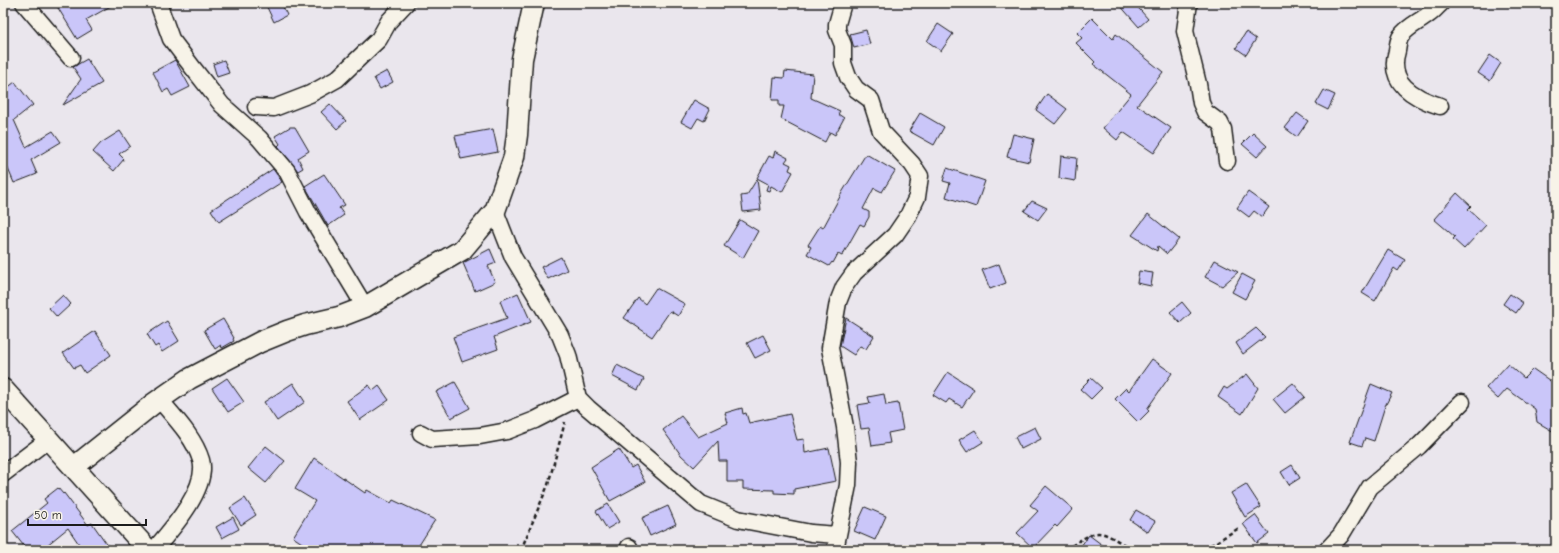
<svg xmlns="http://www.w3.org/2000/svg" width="1559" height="553" font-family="'Comic Neue',sans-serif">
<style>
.building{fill:#cac6f9;stroke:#1c1c1c}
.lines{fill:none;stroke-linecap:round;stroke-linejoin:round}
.minor-casing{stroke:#1c1c1c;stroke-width:19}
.tertiary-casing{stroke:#1c1c1c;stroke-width:23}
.path{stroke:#1c1c1c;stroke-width:2.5;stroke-dasharray:4 3;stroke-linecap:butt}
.minor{stroke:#f7f3e8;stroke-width:16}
.tertiary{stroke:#f7f3e8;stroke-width:20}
</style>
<rect width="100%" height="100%" fill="#eae6ed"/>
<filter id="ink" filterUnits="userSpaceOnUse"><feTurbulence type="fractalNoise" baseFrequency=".025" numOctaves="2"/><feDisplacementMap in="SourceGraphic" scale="8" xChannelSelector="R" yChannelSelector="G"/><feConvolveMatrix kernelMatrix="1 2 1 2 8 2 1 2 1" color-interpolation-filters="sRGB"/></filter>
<g filter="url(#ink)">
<path class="building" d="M55 3H116L86 20 92 30 77 39Z
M265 3H281L287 15 274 22Z
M1118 3H1134L1148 19 1139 27Z
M1092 18 1113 39 1116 34 1163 72 1137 105 1171 128 1154 153 1123 132 1117 140 1103 128 1131 94 1093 64 1095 62 1076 43 1082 38 1077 33Z
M938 24 953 34 941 51 927 41Z
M866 30 870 44 854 48 850 34Z
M1246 32 1256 39 1246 55 1236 48Z
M1490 55 1501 63 1490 81 1478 73Z
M87 59 102 83 63 105 81 79 73 67Z
M175 60 190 87 172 96 168 89 163 92 153 72Z
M224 60 229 73 217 77 213 64Z
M387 71 393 82 380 89 374 78Z
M785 71 813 74 811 98 840 111 838 114 844 118 835 135 830 132 825 142 781 119 784 106H779V100H772L774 77 784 78Z
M15 82 33 105 14 120 26 147 53 131 61 142 31 160 37 174 14 183 3 157V91Z
M1324 90 1335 95 1328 110 1316 104Z
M1047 94 1067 109 1055 124 1036 110Z
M694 100 710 109 704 121 698 118 692 128 681 122Z
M330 104 346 121 337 129 321 112Z
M920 113 944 127 934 145 909 131Z
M1297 113 1308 121 1297 137 1285 128Z
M290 127H295L309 151 298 158 303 168 298 171 278 146 280 144 275 136Z
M493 129 498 152 461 159 455 136Z
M120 131 130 146 119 154 124 159 114 171 93 152 101 143Z
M1253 133 1267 146 1257 157 1242 144Z
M1013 134 1034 139 1029 162 1007 157Z
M775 151 788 158 785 162 791 165 789 170 793 172 782 192 771 186 769 191 766 190 768 184 757 178 769 156 773 158Z
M866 154 895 171 882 192 874 188 863 209 869 212V217L864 226 860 224 842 256 838 254 833 263 832 262 829 266 807 254 811 247 808 245 820 226 823 228 843 191Z
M1061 156 1077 158 1075 181 1059 178Z
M947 168 985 181 976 207 946 197 950 183 943 181Z
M273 169 282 182 219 222 211 210Z
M324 174 345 205 339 208 344 215 328 226 305 186Z
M757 179 761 210 743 212 741 196 747 195Z
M1248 192 1269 207 1262 217 1254 211 1249 217 1237 208Z
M1457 193 1471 206 1468 209 1486 225 1464 249 1453 239 1455 237 1434 219Z
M1032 201 1047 208 1038 220 1024 211Z
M1148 214 1179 239 1167 254 1158 246 1157 251 1132 235Z
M740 220 758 231 743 258 724 246Z
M490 249 496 263 488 266 495 282 475 291 463 263Z
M1388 250 1405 260 1398 271 1394 268 1375 301 1362 293Z
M561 257 567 270 548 279 541 267Z
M1215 260 1238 272 1222 286 1205 277Z
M999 264 1006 283 990 289 982 270Z
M1139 271 1153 273 1151 286 1137 283Z
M1242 274 1255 281 1245 299 1232 292Z
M656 288 685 304 678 316 670 311 652 337 624 318 638 298 645 304Z
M518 293 531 322 494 337 498 349 462 362 453 337 507 318 500 301Z
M1510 294 1523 303 1516 313 1503 304Z
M63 295 71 304 57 317 49 308Z
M1182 302 1191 313 1180 323 1170 312Z
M846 318 874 336 866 349 860 346 854 355 840 346Z
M223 319 234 338 233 339 234 341 222 348 221 345 215 349 204 330Z
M167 321 179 341 162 352 158 345 155 347 147 334Z
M1256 328 1265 337 1243 354 1236 343Z
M95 331 111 355 85 373 80 365 74 368 63 353Z
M763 335 771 350 755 358 747 343Z
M1152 359 1172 373 1147 409 1149 411 1138 422 1115 399 1126 388 1129 391Z
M1508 364 1524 378 1533 369 1556 385V433L1537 422 1535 409 1507 389 1498 399 1486 388Z
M617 365 644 379 638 390 612 376Z
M948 372 974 389 962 407 949 399 946 403 933 395Z
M1247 374 1258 388 1242 414 1218 397 1224 387 1227 389Z
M227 378 244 402 228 412 212 388Z
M1091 378 1102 388 1091 399 1080 389Z
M455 382 470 408 451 418 436 392Z
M293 383 305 402 277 421 264 402Z
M1293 383 1305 397 1285 413 1273 399Z
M1371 384 1392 393 1385 406 1374 441 1365 438 1362 446 1350 442Z
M369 385 373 391 379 386 389 400 360 420 347 401Z
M884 394 886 405 898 403 903 430 888 433 890 443 872 446 869 428 861 429 857 405 870 403 868 397Z
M742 408 743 414 746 413 749 423 790 414 797 440 804 439 805 453 829 448 836 481 794 489V494L774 493V490L743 489V482H727V461H719L718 441 694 467 681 455 663 430 681 416 698 437 728 423 725 413Z
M1035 427 1041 439 1021 449 1015 437Z
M975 430 983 442 967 452 959 440Z
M266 446 285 461 266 483 248 468Z
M619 449 631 468 636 465 645 482 610 501 591 467Z
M314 458 365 493 367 490 391 503 393 500 435 520 416 550H302L305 545 293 537 315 501 295 489Z
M1292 465 1300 478 1289 485 1281 472Z
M1246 484 1261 507 1245 517 1231 493Z
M1046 486 1073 509 1057 527 1055 525 1033 548 1017 533 1038 511 1030 505Z
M58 488 63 494 64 493 88 525 92 523 111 550H83L68 528 41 550H27L12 531 47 503 44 499Z
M245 498 256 515 241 525 230 508Z
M608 504 619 522 607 529 596 511Z
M668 506 676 524 650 536 642 518Z
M865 507 886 516 875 540 854 531Z
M1136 510 1155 521 1148 532 1130 520Z
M1255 515 1269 534 1257 543 1243 524Z
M233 517 239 529 222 538 216 527Z
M1089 535 1109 550H1078Z"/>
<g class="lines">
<defs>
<path id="minor" d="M24 3 71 58
M158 3 171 39 193 68 222 105 259 138 287 171 308 212 365 307
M1189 3 1185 31 1198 84 1201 103 1205 112 1220 123 1223 129 1227 161
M1440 106C1414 98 1387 83 1397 51 1398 46 1398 40 1401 36 1407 27 1419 22 1428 15 1433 12 1437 7 1441 3
M256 107 274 108 310 94 337 79 379 39 389 21 406 3
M495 211 513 257 560 335 568 355 578 398 588 408 701 504 738 519 811 533 837 535
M421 433 432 439 480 436 507 431 535 420 578 398
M3 474 49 439
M154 550C171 530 209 488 201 460 194 437 174 417 159 399
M628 550 629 547
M835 550 848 485 849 462 845 427 830 348 838 302 844 287 854 273 895 235 908 216 917 197 920 176 912 164 881 131 871 100 856 89 848 77 843 63V45L837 30V24L843 3
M1327 550 1341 535 1370 487 1419 446 1462 402"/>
<path id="tertiary" d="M3 389 148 550
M74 467 153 404 189 379 260 342 287 331 305 325 339 317 365 307 462 250 495 211 514 157 517 135 522 59 534 3"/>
</defs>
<use href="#minor" class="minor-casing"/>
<use href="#tertiary" class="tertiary-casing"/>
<path class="path" d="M521 550 548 485 565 422
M1066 550C1100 526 1098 529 1133 550
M1197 550 1213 544 1239 528"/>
<use href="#minor" class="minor"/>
<use href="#tertiary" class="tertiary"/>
</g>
</g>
<rect width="1559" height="553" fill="none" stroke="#f7f3e8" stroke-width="16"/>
<rect x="8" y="8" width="1543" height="537" fill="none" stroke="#1c1c1c" stroke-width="1.5" filter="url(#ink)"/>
<path d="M28 519v6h118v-6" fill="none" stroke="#1c1c1c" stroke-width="2"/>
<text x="34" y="519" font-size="12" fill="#1c1c1c" stroke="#f7f3e8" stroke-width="3" paint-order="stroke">50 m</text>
</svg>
